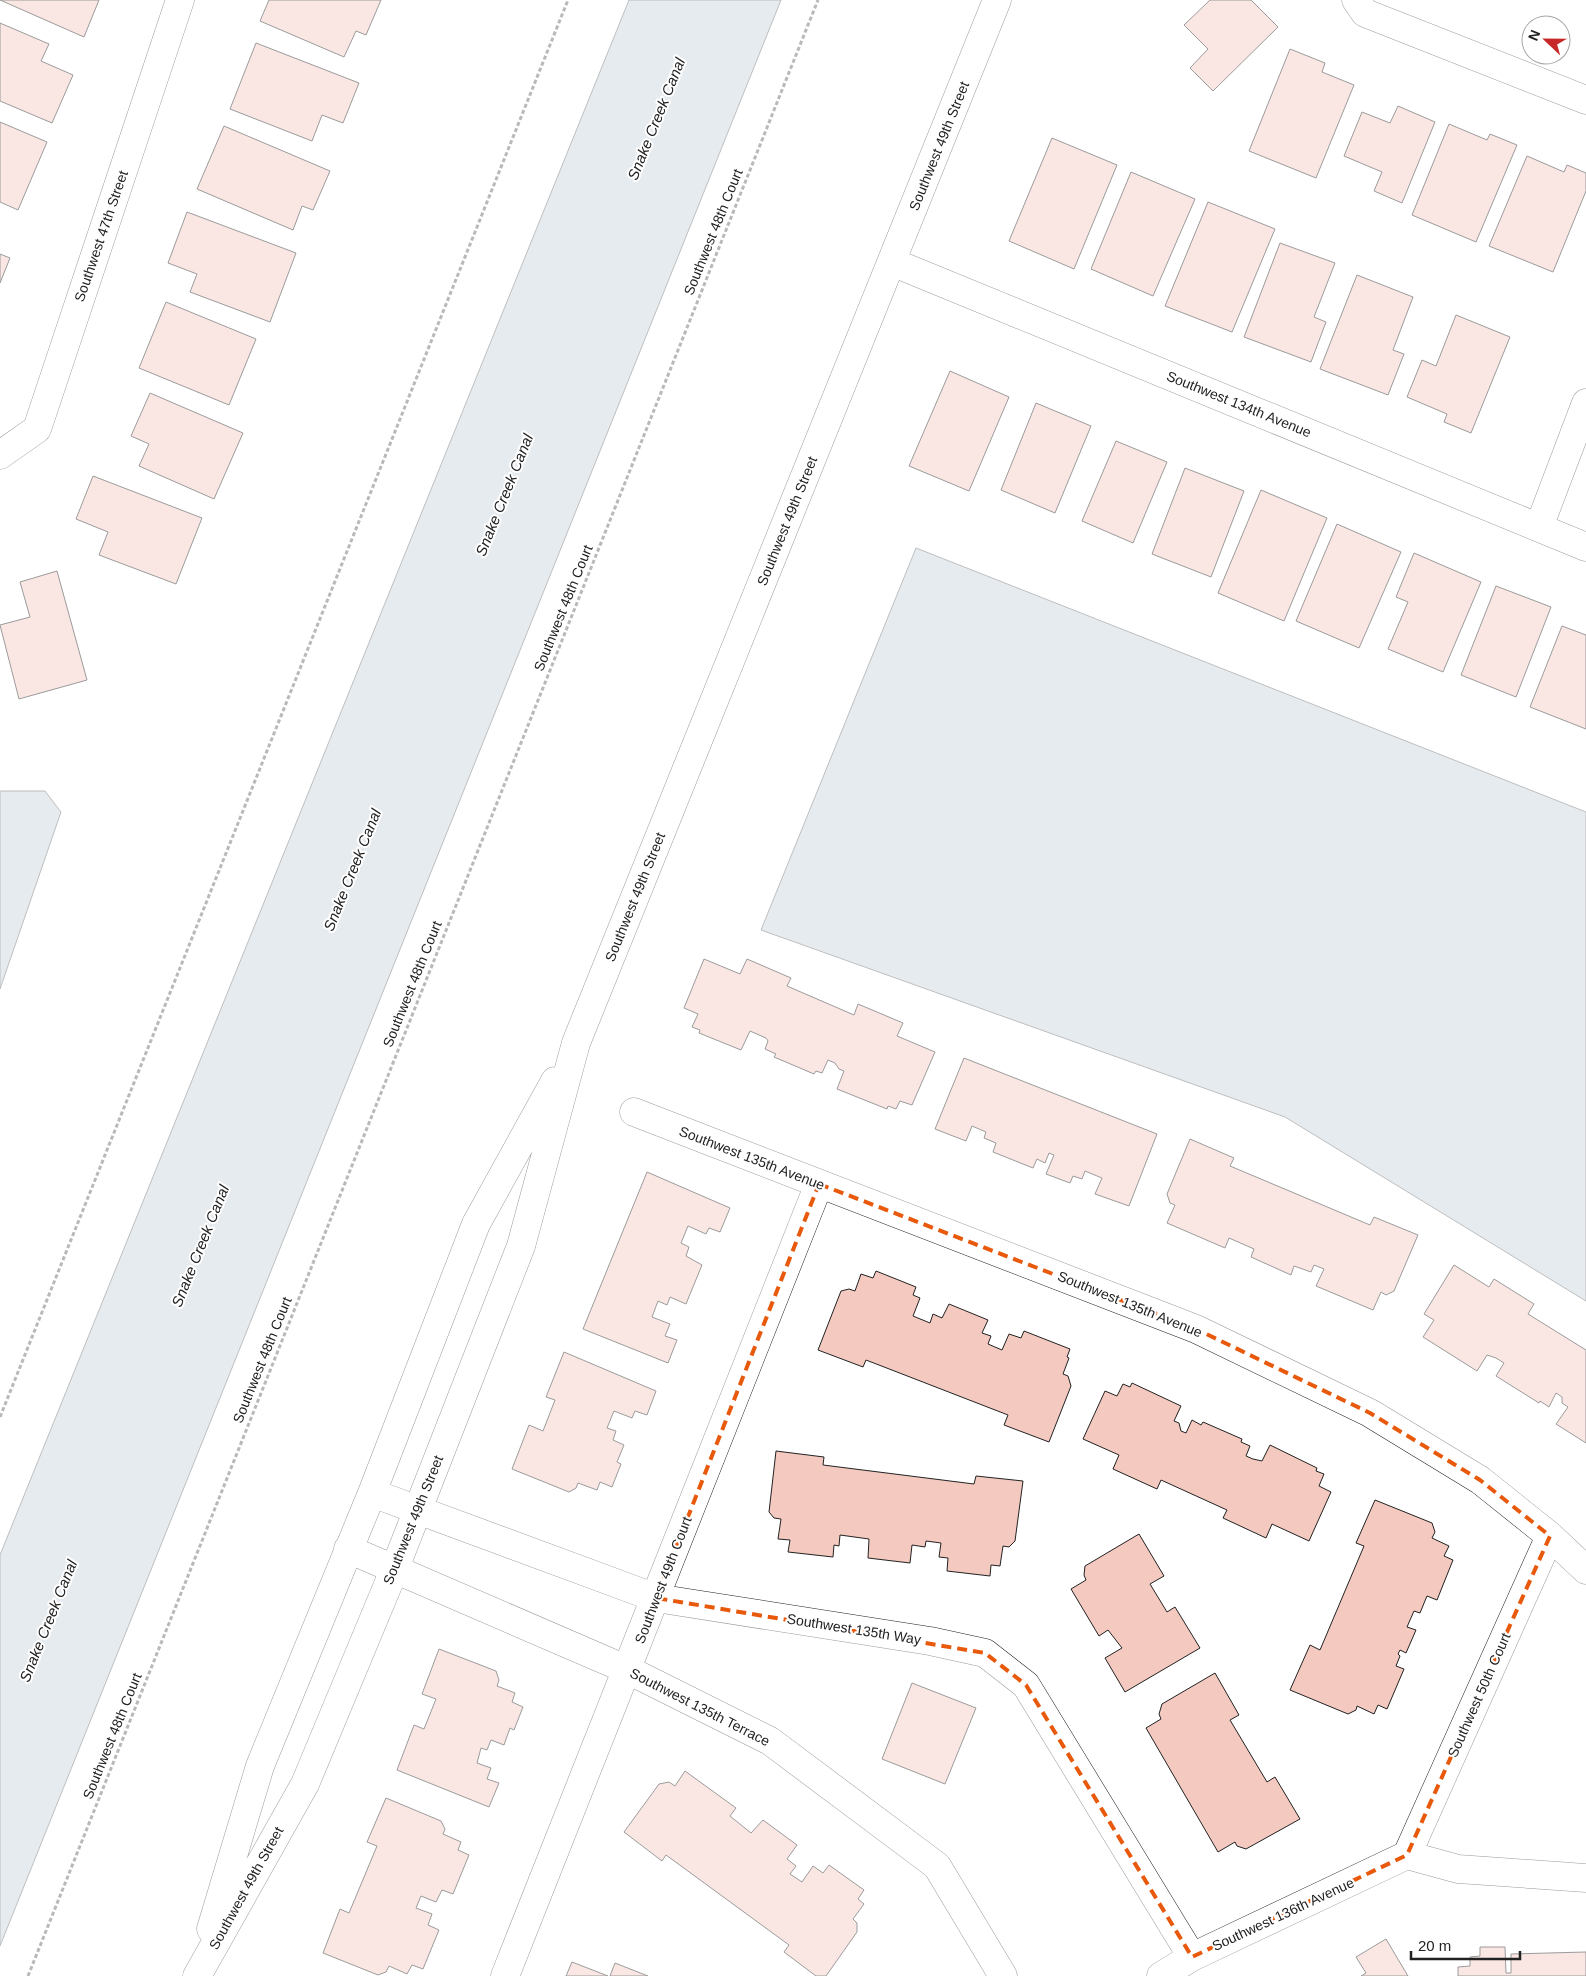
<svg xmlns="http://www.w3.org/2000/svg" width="1586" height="1976" font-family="Helvetica,sans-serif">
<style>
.water{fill:#c7d3dd;stroke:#6f6f6f}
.building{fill:#f3c9c0;stroke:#222}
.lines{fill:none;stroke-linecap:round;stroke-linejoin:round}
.minor-casing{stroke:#222;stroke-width:29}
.path{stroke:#646464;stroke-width:3;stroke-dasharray:4 2.5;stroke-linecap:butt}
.minor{stroke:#fff;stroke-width:28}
.marked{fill:none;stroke:#e8590c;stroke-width:4;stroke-dasharray:10 6;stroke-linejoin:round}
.labels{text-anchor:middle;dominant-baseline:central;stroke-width:4;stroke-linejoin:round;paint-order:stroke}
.street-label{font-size:14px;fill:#222;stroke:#fff}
.water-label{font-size:15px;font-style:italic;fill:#222;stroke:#fff}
</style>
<rect width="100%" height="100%" fill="#fff"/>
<path class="water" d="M629 0H781L0 1946V1555Z
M916 548 1586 812V1301L1285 1117 761 930Z
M0 791H45L61 812 0 989Z"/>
<path class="building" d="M0 0H99L84 37Z
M269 0H381L366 35 356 31 344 57 260 21Z
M1210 0H1251L1278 27 1213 91 1190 68 1208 49 1184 25Z
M0 23 49 44 41 61 73 75 52 123 0 101Z
M256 43 359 83 343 123 322 115 312 141 230 109Z
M1290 49 1325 63 1322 72 1354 85 1316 178 1249 151Z
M1398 106 1435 122 1402 203 1374 191 1382 172 1344 156 1362 112 1390 123Z
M0 122 47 142 18 210 0 202Z
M1449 124 1487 140 1490 134 1517 145 1476 242 1412 215Z
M224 126 330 171 313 210 302 206 293 230 197 189Z
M1052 138 1117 165 1074 269 1009 241Z
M1527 156 1564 172 1567 165 1586 173V191L1553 272 1489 246Z
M1131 172 1195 199 1153 296 1091 269Z
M1208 202 1275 229 1232 332 1165 306Z
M187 212 296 253 270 322 190 292 197 274 168 263Z
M1280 243 1335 263 1314 317 1326 322 1311 362 1244 337Z
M0 254 10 258 0 283Z
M1357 275 1413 297 1393 350 1404 354 1388 395 1320 369Z
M166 302 256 339 229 405 139 368Z
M1456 315 1510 337 1471 433 1444 422 1447 414 1407 397 1422 360 1436 366Z
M950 371 1009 397 969 491 909 466Z
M150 393 243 433 214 499 139 466 149 444 131 436Z
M1036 403 1091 426 1055 513 1001 490Z
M1116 441 1167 462 1133 543 1082 521Z
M1185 468 1244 491 1211 577 1152 554Z
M93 476 202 518 176 584 99 555 108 532 76 519Z
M1261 490 1327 518 1284 621 1218 593Z
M1337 524 1401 552 1359 648 1296 621Z
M1414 553 1481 582 1443 672 1388 649 1408 602 1396 597Z
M57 571 87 680 19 699 0 625 30 617 20 582Z
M1496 586 1551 607 1516 697 1461 675Z
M1562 626 1586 635V729L1530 707Z
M704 959 740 974 747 959 791 978 787 986 854 1015 858 1004 903 1023 897 1036 935 1052 912 1105 900 1101 896 1109 888 1106 887 1109 837 1089 844 1071 839 1069 835 1063 828 1060 822 1073 816 1071 814 1074 774 1057 776 1054 765 1049 768 1041 766 1038 750 1031 741 1050 699 1033 700 1030 692 1027 698 1014 684 1008Z
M964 1058 1157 1134 1129 1206 1095 1194 1102 1178 1085 1171 1082 1179 1073 1176 1070 1183 1046 1174 1054 1155 1049 1153 1045 1163 1037 1159 1033 1168 993 1152 996 1143 984 1138 986 1132 972 1126 966 1141 935 1129Z
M1190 1139 1234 1158 1230 1166 1370 1225 1374 1217 1418 1235 1394 1291 1386 1295 1381 1292 1373 1310 1316 1286 1324 1269 1314 1265 1311 1272 1294 1266 1291 1275 1251 1257 1254 1249 1229 1238 1225 1248 1167 1223 1175 1205 1170 1203 1167 1194Z
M647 1172 730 1208 720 1232 709 1228 706 1234 688 1226 681 1243 689 1247 686 1256 702 1265 686 1304 670 1297 667 1305 658 1301 652 1317 670 1324 665 1336 677 1340 668 1363 583 1329Z
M1454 1265 1489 1287 1494 1279 1534 1304 1528 1314 1586 1350V1443L1556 1424 1568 1407 1562 1403V1397L1556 1393 1549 1407 1540 1401 1539 1403 1496 1376 1504 1363 1496 1358 1487 1355 1477 1371 1423 1337 1434 1320 1424 1314Z
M876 1271 916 1287 913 1295 920 1298 913 1316 930 1323 933 1314 942 1318 949 1304 988 1320 982 1333 991 1336 988 1344 1002 1350 1009 1334 1021 1338 1024 1331 1070 1349 1067 1357 1069 1358 1063 1374 1068 1376 1071 1386 1049 1442 1004 1425 1008 1415 866 1360 863 1367 818 1350 841 1291 849 1289 855 1291 861 1274 873 1278Z
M564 1352 656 1391 647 1415 635 1411 632 1418 614 1411 607 1428 616 1431 613 1440 624 1445 617 1462 621 1464 612 1487 600 1482 597 1490 578 1483 576 1488 569 1492 512 1469 529 1425 543 1431 555 1400 546 1397Z
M1132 1383 1181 1406 1174 1421 1179 1423 1181 1431 1186 1433 1192 1420 1201 1425 1203 1422 1242 1439 1241 1442 1250 1446 1246 1456 1253 1459 1262 1461 1270 1445 1317 1468 1316 1471 1324 1474 1319 1486 1331 1492 1309 1541 1272 1524 1266 1538 1223 1518 1227 1510 1161 1480 1157 1489 1113 1469 1119 1455 1083 1439 1105 1391 1117 1396 1123 1384 1130 1387Z
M776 1451 824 1457 823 1465 974 1484 976 1476 1023 1481 1015 1541 1009 1547 1003 1546 1000 1566 991 1565 990 1576 947 1571 948 1558 939 1557 941 1543 926 1541 925 1547 912 1545 910 1563 868 1558 869 1539 840 1535 839 1546 834 1545 833 1557 788 1552 790 1540 778 1539 781 1519 774 1518 769 1512Z
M1375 1500 1432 1523 1435 1532 1432 1538 1449 1546 1444 1556 1453 1560 1437 1600 1427 1596 1420 1613 1414 1611 1407 1627 1416 1630 1406 1653 1400 1650 1398 1654 1400 1656 1396 1666 1404 1669 1387 1709 1378 1705 1374 1714 1357 1706 1356 1710 1348 1714 1290 1690 1310 1645 1320 1650 1364 1546 1356 1543Z
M1139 1534 1164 1576 1150 1584 1167 1612 1175 1607 1200 1648 1125 1692 1105 1658 1122 1648 1108 1630 1099 1636 1071 1589 1086 1580 1084 1575 1085 1566Z
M439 1649 496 1671 499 1680 497 1686 515 1693 512 1702 523 1707 514 1730 510 1728 504 1745 491 1740 487 1750 481 1748 477 1763 491 1768 487 1779 499 1783 489 1807 397 1770 414 1725 424 1729 436 1699 422 1694Z
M1215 1673 1239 1715 1230 1720 1267 1782 1275 1777 1300 1819 1246 1849 1237 1846 1235 1842 1218 1852 1146 1728 1161 1719 1159 1714 1162 1704Z
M912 1683 976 1708 945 1784 882 1759Z
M685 1771 736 1808 730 1816 751 1833 763 1820 797 1845 787 1859 796 1866 790 1874 802 1882 813 1866 823 1873 829 1865 864 1890 858 1899 864 1904 853 1919 857 1923V1932L826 1976H816L784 1952 789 1945 666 1855 662 1861 624 1832 659 1784 669 1782 675 1786Z
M386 1798 441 1821 445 1829 443 1834 461 1842 458 1850 469 1855 453 1894 442 1890 436 1902 421 1896 416 1908 432 1914 428 1925 439 1930 423 1969 412 1965 407 1974 389 1966 386 1972 378 1975 323 1953 340 1909 349 1913 377 1846 367 1842Z
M1386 1939 1408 1976H1361L1366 1973 1356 1957Z
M1480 1947H1505L1506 1973H1511V1954L1586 1952V1976H1458V1967L1470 1966V1957L1480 1956Z
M572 1962 608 1976H566Z
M615 1963 648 1976H610Z"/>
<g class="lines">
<defs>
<path id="minor" d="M1356 0 1365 13 1586 100
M892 262 1586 547
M0 455 37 429 180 0
M1539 527 1586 403
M634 1112 1196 1329 1370 1413 1480 1480 1550 1536 1586 1570
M372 1493 656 1598 930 1641 985 1653 1026 1685 1192 1957
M348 1549 628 1670 770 1741 937 1866 1003 1976
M1407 1855 1550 1536
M1407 1855 1458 1869 1586 1878
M211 1929 260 1766 372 1493 476 1224 555 1081
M197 1976 305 1784 395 1568 521 1246 576 1043 997 0
M505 1976 819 1184
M1161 1976 1192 1957 1407 1855"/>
</defs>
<use href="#minor" class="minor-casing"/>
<path class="path" d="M0 1417 568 0
M28 1976 818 0"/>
<use href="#minor" class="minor"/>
</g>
<path d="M0 0H1586V1976H0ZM819 1184 1196 1329 1370 1413 1480 1480 1550 1536 1407 1855 1192 1957 1026 1685 985 1653 656 1598Z" fill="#fff" fill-opacity=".55" fill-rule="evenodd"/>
<path class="marked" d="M819 1184 1196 1329 1370 1413 1480 1480 1550 1536 1407 1855 1192 1957 1026 1685 985 1653 656 1598Z"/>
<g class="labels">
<g class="street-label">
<text transform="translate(939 146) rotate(-68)">Southwest 49th Street</text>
<text transform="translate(713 232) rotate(-68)">Southwest 48th Court</text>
<text transform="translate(101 236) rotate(-71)">Southwest 47th Street</text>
<text transform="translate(1239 404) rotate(22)">Southwest 134th Avenue</text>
<text transform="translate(787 521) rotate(-68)">Southwest 49th Street</text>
<text transform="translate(563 608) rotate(-68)">Southwest 48th Court</text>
<text transform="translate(635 897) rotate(-68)">Southwest 49th Street</text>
<text transform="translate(412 984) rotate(-68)">Southwest 48th Court</text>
<text transform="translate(752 1158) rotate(21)">Southwest 135th Avenue</text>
<text transform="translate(1130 1304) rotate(22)">Southwest 135th Avenue</text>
<text transform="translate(262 1360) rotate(-68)">Southwest 48th Court</text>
<text transform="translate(413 1520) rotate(-68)">Southwest 49th Street</text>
<text transform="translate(663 1580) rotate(-69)">Southwest 49th Court</text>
<text transform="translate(854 1629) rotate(9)">Southwest 135th Way</text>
<text transform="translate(1479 1695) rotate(-66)">Southwest 50th Court</text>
<text transform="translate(700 1707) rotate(27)">Southwest 135th Terrace</text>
<text transform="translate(112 1736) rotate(-68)">Southwest 48th Court</text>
<text transform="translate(246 1888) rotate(-61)">Southwest 49th Street</text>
<text transform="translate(1283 1914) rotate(-25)">Southwest 136th Avenue</text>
</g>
<g class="water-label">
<text transform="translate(656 119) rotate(-68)">Snake Creek Canal</text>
<text transform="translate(504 495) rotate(-68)">Snake Creek Canal</text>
<text transform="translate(352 870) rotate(-68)">Snake Creek Canal</text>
<text transform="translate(200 1246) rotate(-68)">Snake Creek Canal</text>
<text transform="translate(48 1621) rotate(-68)">Snake Creek Canal</text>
</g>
</g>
<g transform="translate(1546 40) rotate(292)"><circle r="24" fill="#ffffff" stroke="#a7a7a7"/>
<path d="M0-4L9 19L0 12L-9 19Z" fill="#c62828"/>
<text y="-8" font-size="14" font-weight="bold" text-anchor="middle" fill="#222222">N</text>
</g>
<path d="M1411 1951v8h109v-8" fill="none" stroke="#222222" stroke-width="2.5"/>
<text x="1418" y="1951" font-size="15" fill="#222222" stroke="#ffffff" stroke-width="4" paint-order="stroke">20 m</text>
</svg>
